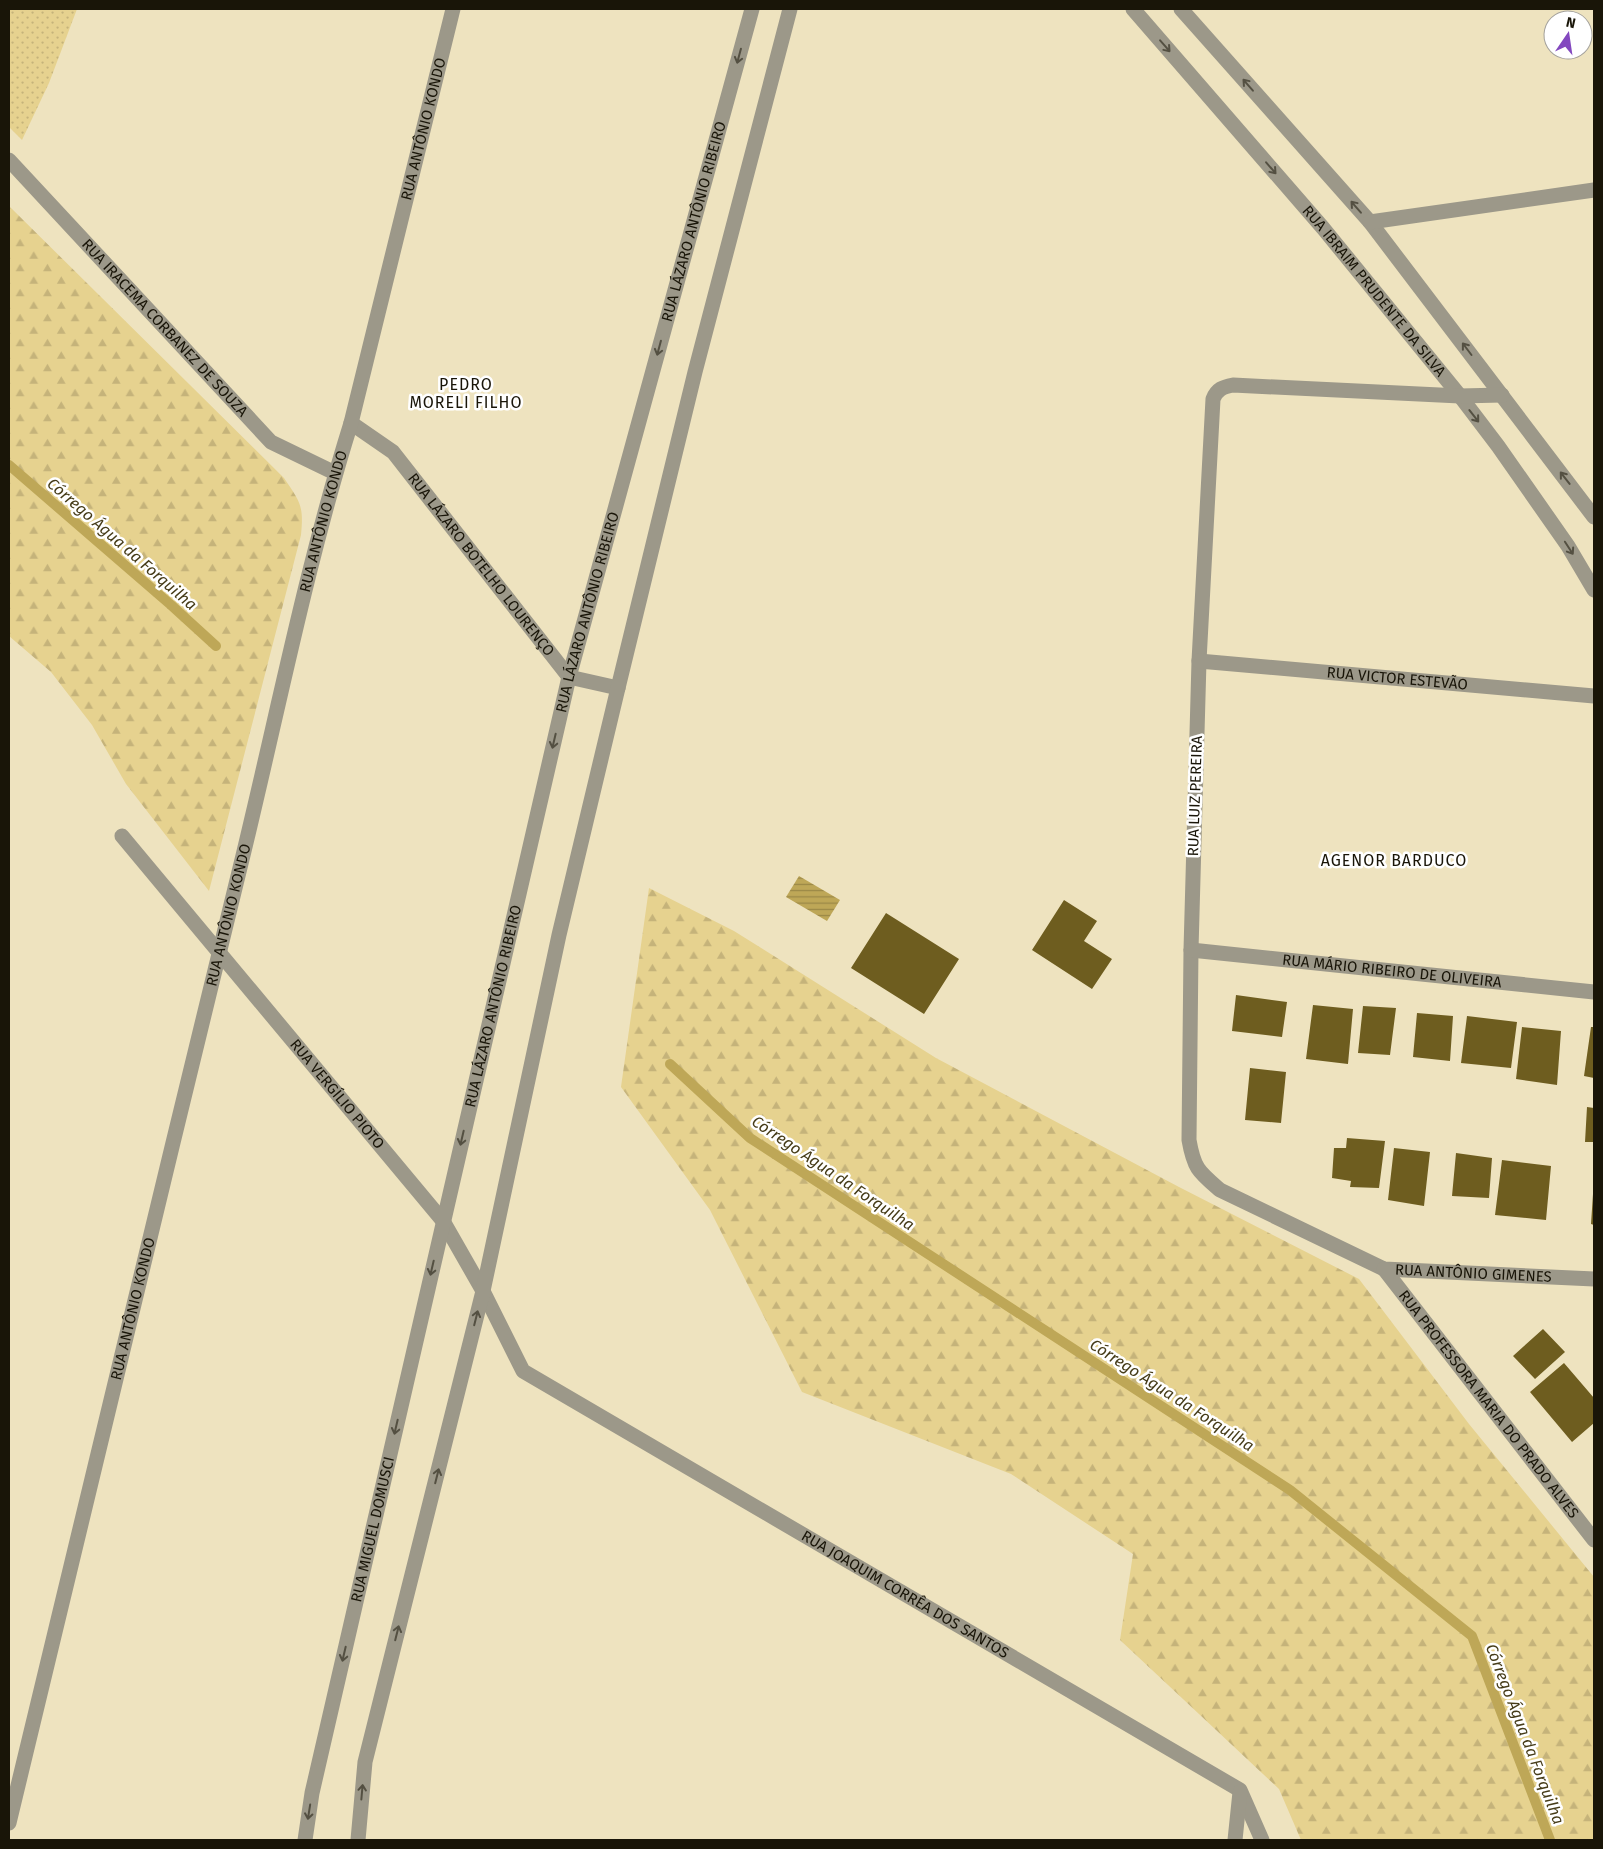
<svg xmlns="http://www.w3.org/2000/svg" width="1603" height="1849" font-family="'Fira Sans',sans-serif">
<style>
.grass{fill:url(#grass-dots)}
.forest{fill:url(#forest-firs)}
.water{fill:url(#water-rules)}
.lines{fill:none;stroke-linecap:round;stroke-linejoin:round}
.stream{stroke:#bea757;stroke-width:10}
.building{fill:#6e5d1f}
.minor{stroke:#9c9889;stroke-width:15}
.oneway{stroke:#545042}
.labels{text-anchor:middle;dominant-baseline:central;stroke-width:5;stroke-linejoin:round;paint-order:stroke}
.street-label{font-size:15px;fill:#191508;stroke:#fff}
.neighbourhood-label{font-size:16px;letter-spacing:1px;fill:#191508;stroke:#fff}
.water-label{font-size:16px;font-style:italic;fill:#463c19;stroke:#fff}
</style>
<defs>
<pattern id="grass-dots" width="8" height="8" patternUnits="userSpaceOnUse" patternTransform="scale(1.25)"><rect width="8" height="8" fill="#e6d28f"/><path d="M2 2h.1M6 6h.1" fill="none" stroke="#c5b37a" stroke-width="1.8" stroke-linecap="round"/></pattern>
<pattern id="forest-firs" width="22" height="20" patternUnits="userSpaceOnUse" patternTransform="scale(1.25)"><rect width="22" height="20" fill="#e6d28f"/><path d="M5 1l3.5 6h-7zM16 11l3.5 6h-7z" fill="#c5b37a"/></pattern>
<pattern id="water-rules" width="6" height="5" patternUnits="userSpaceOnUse" patternTransform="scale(1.25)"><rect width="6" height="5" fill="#bea757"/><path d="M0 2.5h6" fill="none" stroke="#9a8746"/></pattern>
</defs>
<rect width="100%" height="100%" fill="#eee3bf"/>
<path class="grass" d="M9 9H77L49 83 22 140 9 127Z"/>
<path class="forest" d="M9 206 284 478C300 502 304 505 301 535L209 891 126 784 92 725 51 672 9 636Z
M649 888 734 931 936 1058 1179 1187 1359 1279 1469 1424 1594 1577V1840H1301L1279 1789 1120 1640 1133 1554 1011 1474 802 1392 710 1210 621 1087Z"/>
<path class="water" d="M799 876 840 900 827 921 786 897Z"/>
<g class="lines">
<path class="stream" d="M9 465 171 605 216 646
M670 1064 750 1138 1290 1490 1472 1636 1550 1840"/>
</g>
<path class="building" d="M1064 900 1097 921 1084 941 1112 959 1092 989 1032 950Z
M886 913 959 959 924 1014 851 968Z
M1236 995 1287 1002 1282 1037 1232 1031Z
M1313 1005 1353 1009 1348 1064 1306 1059Z
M1363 1006 1396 1008 1390 1055 1358 1053Z
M1417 1013 1453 1016 1450 1061 1413 1057Z
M1467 1016 1517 1022 1511 1068 1461 1063Z
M1522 1027 1561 1031 1557 1085 1516 1079Z
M1591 1027H1594V1078L1584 1076Z
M1250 1068 1286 1072 1281 1123 1245 1120Z
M1587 1107 1594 1108V1142H1585Z
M1347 1138 1385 1141 1379 1188 1350 1187 1351 1181 1332 1178 1334 1148H1346Z
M1394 1148 1430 1152 1424 1206 1388 1200Z
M1456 1153 1492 1158 1489 1198 1452 1196Z
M1502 1160 1551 1166 1546 1220 1495 1215Z
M1593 1194H1594V1225L1591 1224Z
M1543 1329 1565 1352 1535 1379 1513 1356Z
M1564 1363 1594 1398V1423L1572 1442 1530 1392Z"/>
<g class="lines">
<g class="minor">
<path id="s1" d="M1133 9 1323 228 1460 396 1498 446 1568 546 1594 590"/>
<path d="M1181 9 1370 222 1594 517"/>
<path id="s2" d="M9 160 271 442 335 473"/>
<path d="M1370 222 1594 190"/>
<path id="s3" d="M1502 395 1460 396 1233 385C1223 387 1217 389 1213 399L1199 661 1191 950 1189 1140C1194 1169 1199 1172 1220 1190L1384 1269 1594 1279"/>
<path id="s4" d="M351 423 393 452 569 677 618 688"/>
<path id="s5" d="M1199 661 1594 696"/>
<path id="s6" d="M122 836 443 1221 483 1291 523 1371 1240 1790 1262 1840"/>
<path id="s7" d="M1191 950 1594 992"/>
<path id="s8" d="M1384 1269 1594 1540"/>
<path id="s9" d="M9 1823C85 1508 160 1194 237 880 275 727 304 573 351 423L453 9"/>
<path id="s10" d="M305 1840 312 1793 569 677 752 9"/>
<path d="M358 1840 365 1762 483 1291 559 935 618 688 695 372 790 9"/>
<path d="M1235 1840 1240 1792"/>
</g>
</g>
<defs><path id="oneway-shaft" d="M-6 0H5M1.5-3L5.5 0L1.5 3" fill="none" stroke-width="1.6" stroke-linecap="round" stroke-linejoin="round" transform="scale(1.25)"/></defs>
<g class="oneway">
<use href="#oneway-shaft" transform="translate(1165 46) rotate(49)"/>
<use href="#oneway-shaft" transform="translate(739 56) rotate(105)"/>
<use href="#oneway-shaft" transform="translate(1248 85) rotate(-131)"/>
<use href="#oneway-shaft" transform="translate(1271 168) rotate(49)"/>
<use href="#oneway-shaft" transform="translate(1356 207) rotate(-131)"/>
<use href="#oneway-shaft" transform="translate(659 348) rotate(105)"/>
<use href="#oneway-shaft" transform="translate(1467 349) rotate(-127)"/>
<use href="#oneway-shaft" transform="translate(1474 416) rotate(52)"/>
<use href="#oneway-shaft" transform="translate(1565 478) rotate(-128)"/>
<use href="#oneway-shaft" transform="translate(1569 548) rotate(57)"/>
<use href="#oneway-shaft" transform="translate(554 741) rotate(103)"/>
<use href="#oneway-shaft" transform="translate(462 1138) rotate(103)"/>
<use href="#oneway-shaft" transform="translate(432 1268) rotate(103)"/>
<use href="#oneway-shaft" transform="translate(476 1318) rotate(-76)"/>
<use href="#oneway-shaft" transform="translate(396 1427) rotate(103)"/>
<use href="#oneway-shaft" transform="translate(437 1476) rotate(-76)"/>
<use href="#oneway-shaft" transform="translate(397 1633) rotate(-76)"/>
<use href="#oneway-shaft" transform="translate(344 1654) rotate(103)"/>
<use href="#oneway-shaft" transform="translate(362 1792) rotate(-85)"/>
<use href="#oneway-shaft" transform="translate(309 1812) rotate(99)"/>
</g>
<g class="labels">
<g class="street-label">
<text stroke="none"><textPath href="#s9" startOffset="1744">RUA ANTÔNIO KONDO</textPath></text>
<text stroke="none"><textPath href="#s10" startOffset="1665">RUA LÁZARO ANTÔNIO RIBEIRO</textPath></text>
<text stroke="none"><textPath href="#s1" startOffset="371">RUA IBRAIM PRUDENTE DA SILVA</textPath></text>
<text stroke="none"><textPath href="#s2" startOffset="229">RUA IRACEMA CORBANEZ DE SOUZA</textPath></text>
<text stroke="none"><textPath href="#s9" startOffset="1339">RUA ANTÔNIO KONDO</textPath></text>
<text stroke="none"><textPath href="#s4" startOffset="194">RUA LÁZARO BOTELHO LOURENÇO</textPath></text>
<text stroke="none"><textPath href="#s10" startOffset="1260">RUA LÁZARO ANTÔNIO RIBEIRO</textPath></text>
<text stroke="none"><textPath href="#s5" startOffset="199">RUA VICTOR ESTEVÃO</textPath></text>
<text transform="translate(1195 796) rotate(-88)">RUA LUIZ PEREIRA</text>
<text stroke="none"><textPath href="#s9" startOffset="934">RUA ANTÔNIO KONDO</textPath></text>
<text stroke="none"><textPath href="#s7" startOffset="202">RUA MÁRIO RIBEIRO DE OLIVEIRA</textPath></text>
<text stroke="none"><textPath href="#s10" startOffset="855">RUA LÁZARO ANTÔNIO RIBEIRO</textPath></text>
<text stroke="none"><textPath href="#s6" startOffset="336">RUA VERGÍLIO PIOTO</textPath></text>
<text stroke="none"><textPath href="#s3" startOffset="1369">RUA ANTÔNIO GIMENES</textPath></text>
<text stroke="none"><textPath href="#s9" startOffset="529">RUA ANTÔNIO KONDO</textPath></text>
<text stroke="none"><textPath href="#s8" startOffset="171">RUA PROFESSORA MARIA DO PRADO ALVES</textPath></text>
<text stroke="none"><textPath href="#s10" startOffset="318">RUA MIGUEL DOMUSCI</textPath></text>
<text stroke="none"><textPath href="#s6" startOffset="1114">RUA JOAQUIM CORRÊA DOS SANTOS</textPath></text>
</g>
<g class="neighbourhood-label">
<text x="466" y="384">PEDRO<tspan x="466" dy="18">MORELI FILHO</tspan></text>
<text x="1394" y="860">AGENOR BARDUCO</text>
</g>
<g class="water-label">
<text transform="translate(122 544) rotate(41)">Córrego Água da Forquilha</text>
<text transform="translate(833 1173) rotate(34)">Córrego Água da Forquilha</text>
<text transform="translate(1172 1395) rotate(33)">Córrego Água da Forquilha</text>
<text transform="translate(1525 1734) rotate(69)">Córrego Água da Forquilha</text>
</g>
</g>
<rect width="1603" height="1849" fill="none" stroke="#191508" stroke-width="20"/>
<g transform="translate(1568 35) rotate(13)"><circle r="24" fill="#ffffff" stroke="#a3a19c"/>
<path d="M0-4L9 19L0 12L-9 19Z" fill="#8348bf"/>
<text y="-8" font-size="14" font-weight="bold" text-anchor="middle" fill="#191508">N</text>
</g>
</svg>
